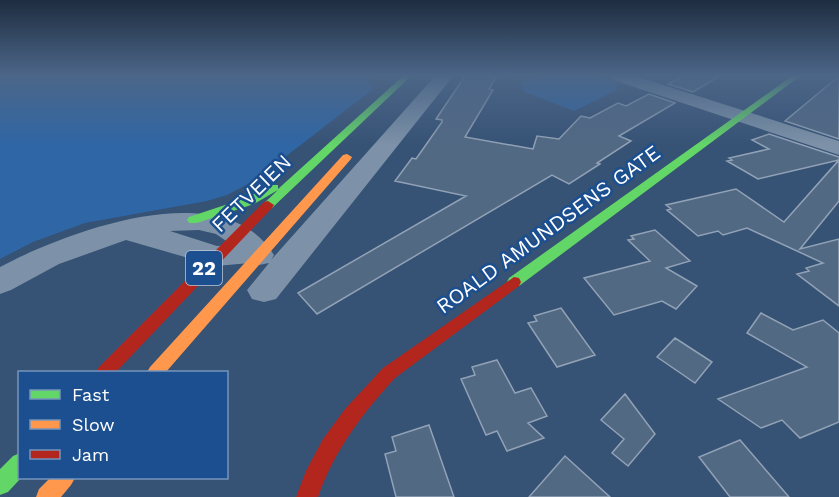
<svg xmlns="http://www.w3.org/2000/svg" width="839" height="497" font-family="'Work Sans',sans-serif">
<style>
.green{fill:#2f66a5}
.building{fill:#526984;stroke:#92a2b6;stroke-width:1.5}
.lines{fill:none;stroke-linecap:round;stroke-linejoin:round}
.street{fill:#7d92a8;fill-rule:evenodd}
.fast{fill:#63d668;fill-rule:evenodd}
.slow{fill:#ff974d;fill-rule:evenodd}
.jam{fill:#b3261e;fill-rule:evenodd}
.labels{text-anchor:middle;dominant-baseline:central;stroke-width:5;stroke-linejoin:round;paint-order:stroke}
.shield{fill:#1b4f8f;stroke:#bbcadd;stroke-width:1.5}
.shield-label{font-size:20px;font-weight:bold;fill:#fff}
.street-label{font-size:21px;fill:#fff;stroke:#1b4f8f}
</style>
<rect width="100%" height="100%" fill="#365274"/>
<path class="green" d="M0 76H373L367 80 372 83 373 89 254 181 227 195 207 201 85 223 33 242 0 259Z
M538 76H596L617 82V90L574 111 525 92 520 83Z"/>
<path class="building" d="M465 76H497L489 89 493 90 465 137 533 149 537 136 559 139 581 116 590 118 618 103 626 106 649 94 675 103 619 136 631 141 597 163 600 164 569 184 552 175 317 314 298 293 466 196 395 181 412 158 416 159 442 122V120L436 119Z
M683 76H720L693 92 668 84Z
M839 76V139L785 121Z
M769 134 839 157V160L758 179 727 161 732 160 729 158 769 149 752 140Z
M839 160V201L800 249 839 239V306L797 274 809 271 806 268 823 263 747 228 723 235 718 231 698 236 667 210 671 209 666 205 736 189 784 222Z
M655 230 690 261 666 268 697 286 676 309 662 301 614 315 584 278 650 261 628 240 634 239 631 236Z
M561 308 595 355 557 367 528 323 537 321 534 316Z
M761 313 793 330 823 320 839 333V422L800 438 782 420 761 428 718 399 807 367 747 333Z
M675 338 712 362 695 383 657 357Z
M497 360 515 393 531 388 547 416 528 423 544 438 507 451 497 431 486 435 461 379 475 375 472 367Z
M625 394 655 434 628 466 612 453 624 439 601 420Z
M429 425 454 497H396L385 454 396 451 392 437Z
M740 440 789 497H730L699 457Z
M565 456 610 497H529Z"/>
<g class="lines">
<path class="street" d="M435 76H453L276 299 264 302 252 299 247 290 269 263 259 265 250 263 216 266 126 240 59 264 11 290 0 294V267C66 232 224 172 274 255L271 260ZM199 230 216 234 232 245 217 246 170 231Z
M611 76H635L839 141V155L613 80Z"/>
<path class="fast" d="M403 76H411L272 208 268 209 262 205 278 190 254 204 197 223H189L187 220 189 217 246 198 270 185H278V189Z
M792 76H800L519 286H509L507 282 509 278Z
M20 453 21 478 8 492 0 495V469L13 456Z"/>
<path class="slow" d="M347 154 352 157 351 159 166 372H147L150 367 343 155Z
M50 478H75L71 485 61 497H36L39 489Z"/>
<path class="jam" d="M268 201 274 205 272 208 116 372H96L99 367 264 202Z
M514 277 519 278 521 282 519 286 395 378C362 414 334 451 318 497H296L306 471 323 439 345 409 383 368Z"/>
</g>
<linearGradient id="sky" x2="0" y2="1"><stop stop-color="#1e2d40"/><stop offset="0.52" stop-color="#4c6688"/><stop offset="1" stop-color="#4c6688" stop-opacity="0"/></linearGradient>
<rect width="839" height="145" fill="url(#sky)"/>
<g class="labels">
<rect class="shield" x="186" y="251" width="36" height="34" rx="4.5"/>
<g class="shield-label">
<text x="204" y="268">22</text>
</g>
<g class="street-label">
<text transform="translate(251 193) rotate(-44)">FETVEIEN</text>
<text transform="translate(548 229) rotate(-36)">ROALD AMUNDSENS GATE</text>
</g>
</g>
<rect x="18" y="371" width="210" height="108" fill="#1b4f8f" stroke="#7695bc" stroke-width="1.5"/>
<rect x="30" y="390" width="30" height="9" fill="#63d668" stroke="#7695bc" stroke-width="1.5"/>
<text x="72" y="401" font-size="18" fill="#ffffff">Fast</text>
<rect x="30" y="420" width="30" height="9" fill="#ff974d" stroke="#7695bc" stroke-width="1.5"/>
<text x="72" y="431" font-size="18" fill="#ffffff">Slow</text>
<rect x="30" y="450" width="30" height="9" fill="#b3261e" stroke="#7695bc" stroke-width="1.5"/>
<text x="72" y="461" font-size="18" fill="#ffffff">Jam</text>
</svg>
